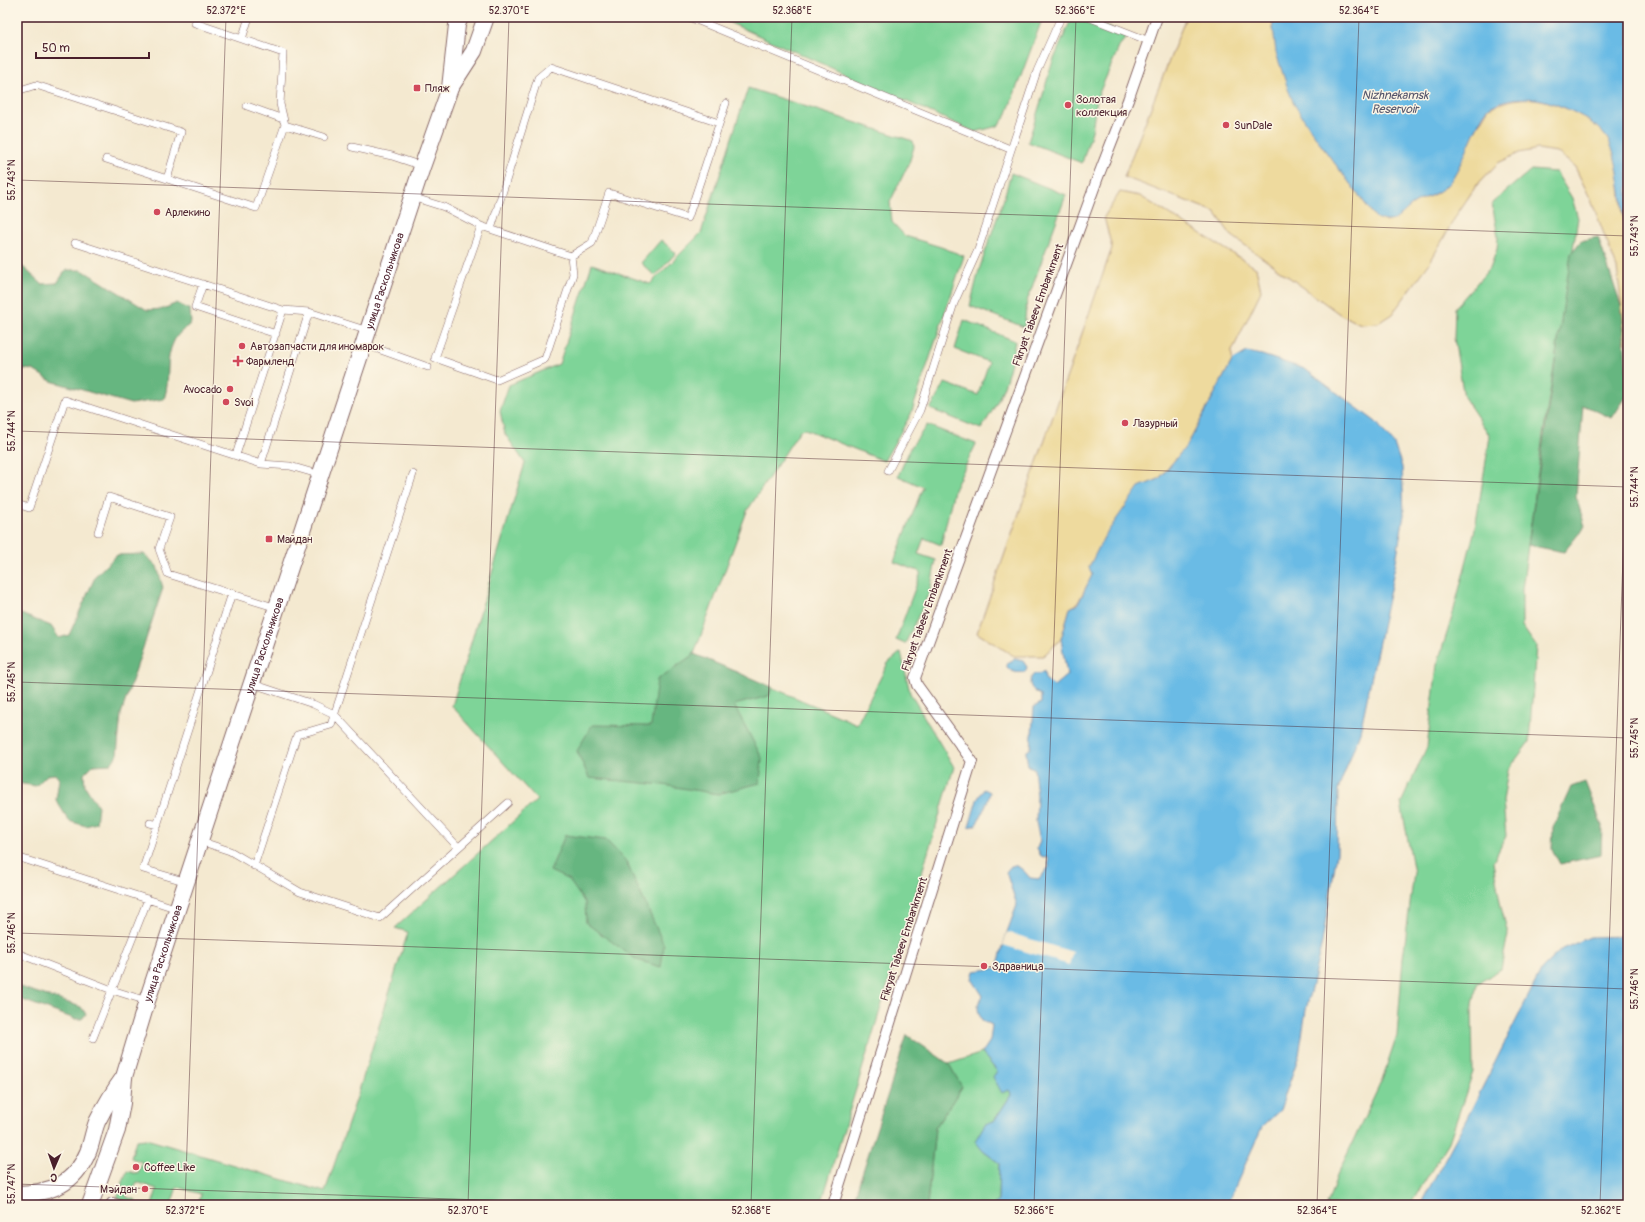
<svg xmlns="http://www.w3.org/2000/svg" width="1645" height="1222" font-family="Pangolin,sans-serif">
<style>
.green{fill:#7ed498;stroke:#647a62}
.forest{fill:#66b680;stroke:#586a56}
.sand{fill:#eeda9e;stroke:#9c7c64}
.water{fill:#6abbe5;stroke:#5a6d88}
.pier{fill:#f4e9d0}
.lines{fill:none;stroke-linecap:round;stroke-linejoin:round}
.service-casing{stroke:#866665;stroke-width:8}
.pedestrian-casing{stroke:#866665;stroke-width:12}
.tertiary-casing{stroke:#866665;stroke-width:18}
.service{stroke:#fff;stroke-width:7}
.pedestrian{stroke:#fff;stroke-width:10}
.tertiary{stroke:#fff;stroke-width:16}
.ticks{fill:none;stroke:#4a1f2b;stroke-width:1;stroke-opacity:0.45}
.poi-dot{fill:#d1495b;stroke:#fcf5e5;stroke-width:1.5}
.labels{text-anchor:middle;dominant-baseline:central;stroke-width:3;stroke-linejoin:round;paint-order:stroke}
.poi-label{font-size:11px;fill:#4a1f2b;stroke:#fcf5e5;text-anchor:start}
.street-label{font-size:11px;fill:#4a1f2b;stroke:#fcf5e5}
.water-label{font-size:12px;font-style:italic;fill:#55566c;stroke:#fcf5e5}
.neatline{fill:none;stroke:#4a1f2b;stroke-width:1.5}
.ticks-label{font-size:10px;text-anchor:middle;fill:#4a1f2b}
</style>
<rect width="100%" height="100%" fill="#fcf5e5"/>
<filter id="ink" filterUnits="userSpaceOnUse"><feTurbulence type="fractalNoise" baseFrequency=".025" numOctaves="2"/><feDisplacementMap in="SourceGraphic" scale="8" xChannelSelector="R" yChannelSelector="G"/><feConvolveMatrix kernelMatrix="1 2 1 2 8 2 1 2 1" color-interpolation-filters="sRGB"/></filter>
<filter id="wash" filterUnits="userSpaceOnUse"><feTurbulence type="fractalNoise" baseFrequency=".012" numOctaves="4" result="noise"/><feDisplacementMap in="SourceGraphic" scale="16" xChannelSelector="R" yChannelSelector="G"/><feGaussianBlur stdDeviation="0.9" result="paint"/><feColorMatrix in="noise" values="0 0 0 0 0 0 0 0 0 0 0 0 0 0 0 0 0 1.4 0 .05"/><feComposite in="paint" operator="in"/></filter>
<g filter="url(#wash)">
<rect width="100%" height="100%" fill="#f4e9d0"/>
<path class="green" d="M717 17H1043L1006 116 998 126 975 132Z
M1072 17H1081L1128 35 1120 45 1097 98 1092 131 1082 163 1028 142 1042 98 1051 66Z
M748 88 913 141 914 147 909 163 890 202 892 222 905 236 941 247 964 256 911 414 884 461 805 429 800 430 747 511 694 654 857 724 888 663 901 652 910 693 954 767 823 1198 804 1205H198L201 1194 177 1187 171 1205H152L157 1189 137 1182 134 1189 129 1188 126 1197 136 1200 134 1204 117 1198 127 1171 138 1174 142 1162 131 1158 136 1140 146 1139 325 1192 357 1097 408 932 395 928 537 800 452 706 525 463 505 434 500 411 509 385 559 364 592 264 650 284 701 233Z
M1531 170 1556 172 1572 198 1578 218 1543 435 1522 590V626L1536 646 1529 742 1508 770 1503 801 1506 836 1493 862 1501 907 1508 934 1501 969 1477 984 1472 1010 1473 1072 1449 1142 1410 1205H1327L1337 1176 1382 1080 1397 1036 1403 958 1414 873 1401 803 1427 747 1437 665 1452 617 1475 529 1490 436 1464 397 1454 338 1455 308 1490 268 1497 249 1498 237 1492 203Z
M1011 173 1066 195 1027 301 1024 327 970 306 979 270 1004 198Z
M661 240 676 253 655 276 641 263Z
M964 320 1015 341C1009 377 1002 398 981 429L930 409 945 383 978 395 989 362 955 349Z
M927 425 976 444 954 490 941 545 924 538 918 554 936 560 930 591 905 644 896 640 921 572 894 562 923 487 898 476 911 447Z
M982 1053 997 1071 1003 1092 1007 1090 1011 1091V1095L994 1121 983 1151 999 1163 998 1201 993 1205H927L935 1128 961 1087 949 1064Z"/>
<path class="forest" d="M1598 237 1622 309 1628 394 1612 418 1583 405 1576 497 1585 526 1564 552 1528 545 1571 253 1581 241Z
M17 264 23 267 42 284 57 283 66 270H82L147 310 163 309 177 303 190 310 191 323C186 328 177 334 174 341 164 360 171 380 164 399L131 404 51 381 33 370 17 368Z
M144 554 157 566 163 588 121 714 117 755 111 764 93 765 84 774 85 786 98 806 96 823 86 826 69 821 56 800 59 779 55 774 47 775 36 786 17 783V616L21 614 51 626 59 638 69 635 96 575 117 555Z
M694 654 772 687 769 696 734 705 762 758 760 783 718 794 663 785 589 778 577 751 592 725 651 726 657 680Z
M1585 782 1602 825 1601 855 1560 864 1552 849 1553 827 1571 787Z
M565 835 606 840 626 861 664 945 661 967 637 960 586 923 585 903 569 880 550 871Z
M17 986 81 1007 86 1014 82 1019H75L17 998Z
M907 1035 949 1064 962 1087 935 1128 927 1205H852Z"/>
<path class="sand" d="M1186 17H1272L1273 29 1321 145 1376 218 1387 222 1417 202 1437 193 1489 108C1516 97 1532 95 1560 106 1577 112 1596 123 1607 138 1619 153 1619 178 1621 197 1623 218 1627 239 1628 260 1629 289 1628 317 1628 346L1626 343 1617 268 1591 200 1575 167 1557 152 1538 149 1519 153 1498 163 1476 186 1457 214 1429 264 1392 314 1378 323 1361 324 1341 315 1231 235 1215 212 1124 177Z
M1120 192 1140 196 1256 268 1261 291 1232 351V361L1188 444 1159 479 1139 488 1077 604 1070 608 1061 639 1043 656H1014L977 633 1112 248 1104 217Z"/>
<path class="water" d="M1272 17H1628V260C1625 234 1621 158 1607 138 1595 121 1572 110 1552 103 1534 96 1508 96 1490 107 1478 115 1463 167 1448 184 1438 195 1424 197 1412 205 1397 217 1396 226 1376 218L1321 145 1294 104 1288 89 1276 53Z
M1247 352 1262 355 1305 369 1376 422 1394 444 1402 467 1404 515 1396 561 1360 732 1338 790 1337 853 1322 942 1306 1010 1299 1055 1280 1110 1262 1127 1227 1205H993L998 1201 999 1163 983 1151 975 1141 985 1124 994 1121 1011 1095 1010 1091 1008 1090 1002 1093 993 1077 997 1071 982 1053 990 1041 992 1025 982 1020C977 1010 976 1005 983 996L972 979 974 971 997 968 1007 932 1017 905 1006 872 1011 866C1019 864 1025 872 1030 878L1039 879 1049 867 1048 858 1041 856 1037 849 1040 840 1036 822 1037 796 1034 768 1028 766 1026 752 1031 748 1034 707 1041 703V695C1031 690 1026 683 1034 674H1039L1044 671 1045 679 1054 686 1067 675 1061 639 1070 608 1078 604 1092 575 1089 567 1104 537 1139 487 1159 479 1188 444 1232 361Z
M1015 659 1023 661 1027 667 1025 672C1017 673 1013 673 1007 667V663Z
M984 789 990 792 987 803 976 825 969 827 977 800Z
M1628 936V1205H1420L1467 1118 1543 967 1562 949 1590 937Z"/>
<path class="pier" d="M1007 932 1073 952 1069 965 1003 945Z"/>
</g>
<g filter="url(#ink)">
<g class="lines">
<defs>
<path id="service" d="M689 17 1010 149
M1088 17 1149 41
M242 39 249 17
M17 91 36 85 181 132 167 179
M247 106 283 119
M285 125 324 137
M352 147 392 156 422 166
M106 159 256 208 285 125 280 104 283 53 195 23
M412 197 444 207 481 226 435 358 497 380 545 359 573 274 571 256 481 226
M491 229 538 78 551 67 719 123
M75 243 283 310 309 312 368 331
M571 256 592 243 609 193 688 218 726 103
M203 284 195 307 276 334
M364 344 428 367
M236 455 283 310
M261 464 309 312
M888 471 920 410 954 303 978 250 1037 71 1061 17
M17 504 29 508 65 400 261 464 290 466 321 475
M98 532 109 497 170 517 159 549 168 574 277 608
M253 684 313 704 334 714 458 847
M150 823 158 825
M200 841 230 851 300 892 380 918 508 803
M17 857 178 909
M254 866 297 735 331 725 413 474
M187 882 143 869 232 593
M17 953 112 990 147 1001
M93 1038 148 899"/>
<path id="pedestrian" d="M112 1203 119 1205
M833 1205 972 761 917 685 915 678 1098 177 1128 100 1157 17"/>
<g id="tertiary">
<path d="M452 85 474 51 486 17"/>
<path d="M17 1194C51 1193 74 1185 88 1152 92 1142 93 1132 97 1122 105 1106 113 1092 124 1077"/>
<path id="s1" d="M90 1205 117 1130 122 1103 124 1077 147 1001 422 167 450 88 457 25 460 17"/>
</g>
</defs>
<use href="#service" class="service-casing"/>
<use href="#pedestrian" class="pedestrian-casing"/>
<use href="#tertiary" class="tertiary-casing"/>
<use href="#service" class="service"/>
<use href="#pedestrian" class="pedestrian"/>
<use href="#tertiary" class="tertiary"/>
</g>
</g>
<path class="ticks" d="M17 180 1628 236M17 431 1628 487M17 682 1628 738M17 933 1628 989M17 1184 627 1205M185 1205 226 17M468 1205 509 17M751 1205 792 17M1034 1205 1076 17M1317 1205 1359 17M1600 1205 1628 417"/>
<g class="poi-dot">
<rect x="413" y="84" width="8" height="8" rx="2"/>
<circle cx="1068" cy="105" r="4"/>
<circle cx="1226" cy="125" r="4"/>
<circle cx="157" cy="212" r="4"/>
<circle cx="242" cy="346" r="4"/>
<path d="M236 355h4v4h4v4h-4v4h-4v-4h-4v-4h4z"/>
<circle cx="230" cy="389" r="4"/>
<circle cx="226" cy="402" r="4"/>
<circle cx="1125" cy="423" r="4"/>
<rect x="265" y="535" width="8" height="8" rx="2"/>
<circle cx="984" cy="966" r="4"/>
<circle cx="136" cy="1167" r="4"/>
<circle cx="145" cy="1189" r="4"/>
</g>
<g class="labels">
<g class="poi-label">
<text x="425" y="88">Пляж</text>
<text x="1076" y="99">Золотая<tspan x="1076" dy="13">коллекция</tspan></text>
<text x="1234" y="125">SunDale</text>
<text x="165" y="212">Арлекино</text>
<text x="250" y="346">Автозапчасти для иномарок</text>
<text x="246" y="361">Фармленд</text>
<text x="222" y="389" text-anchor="end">Avocado</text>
<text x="234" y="402">Svoi</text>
<text x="1133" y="423">Лазурный</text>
<text x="277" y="539">Майдан</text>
<text x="992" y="966">Здравница</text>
<text x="144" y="1167">Coffee Like</text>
<text x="137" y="1189" text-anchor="end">Мәйдан</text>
</g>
<g class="street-label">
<text stroke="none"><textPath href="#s1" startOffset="971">улица Раскольникова</textPath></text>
<text transform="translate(1038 305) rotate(-70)">Fikryat Tabeev Embankment</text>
<text transform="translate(927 610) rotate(-70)">Fikryat Tabeev Embankment</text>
<text stroke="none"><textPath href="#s1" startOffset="587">улица Раскольникова</textPath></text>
<text transform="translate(904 939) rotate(-72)">Fikryat Tabeev Embankment</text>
<text stroke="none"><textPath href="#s1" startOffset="263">улица Раскольникова</textPath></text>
</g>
<g class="water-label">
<text x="1395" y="95">Nizhnekamsk<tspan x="1395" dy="14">Reservoir</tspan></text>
</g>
</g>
<rect width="1645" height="1222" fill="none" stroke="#fcf5e5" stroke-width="44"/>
<g transform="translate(54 1168) rotate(182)" stroke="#fcf5e5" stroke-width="3" paint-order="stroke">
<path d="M0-3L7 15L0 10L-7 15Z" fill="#4a1f2b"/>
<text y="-6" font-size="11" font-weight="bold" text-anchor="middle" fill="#4a1f2b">С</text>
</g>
<path d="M36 52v6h113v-6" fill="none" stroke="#4a1f2b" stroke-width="2"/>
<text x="42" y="52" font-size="12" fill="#4a1f2b" stroke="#fcf5e5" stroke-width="3" paint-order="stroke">50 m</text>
<rect x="22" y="22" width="1601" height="1178" class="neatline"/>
<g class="ticks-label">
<text x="226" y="14">52.372°E</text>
<text x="509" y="14">52.370°E</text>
<text x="792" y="14">52.368°E</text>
<text x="1075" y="14">52.366°E</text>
<text x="1359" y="14">52.364°E</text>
<text transform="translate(11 180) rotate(-90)" y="4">55.743°N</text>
<text transform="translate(1634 236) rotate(-90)" y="4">55.743°N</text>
<text transform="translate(11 431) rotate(-90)" y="4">55.744°N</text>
<text transform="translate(1634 487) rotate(-90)" y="4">55.744°N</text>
<text transform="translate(11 682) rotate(-90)" y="4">55.745°N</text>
<text transform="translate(1634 738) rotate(-90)" y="4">55.745°N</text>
<text transform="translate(11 933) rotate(-90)" y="4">55.746°N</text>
<text transform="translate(1634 989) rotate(-90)" y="4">55.746°N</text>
<text transform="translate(11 1184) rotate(-90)" y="4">55.747°N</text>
<text x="185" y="1214">52.372°E</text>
<text x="468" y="1214">52.370°E</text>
<text x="751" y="1214">52.368°E</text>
<text x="1034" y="1214">52.366°E</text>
<text x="1317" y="1214">52.364°E</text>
<text x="1601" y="1214">52.362°E</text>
</g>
</svg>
